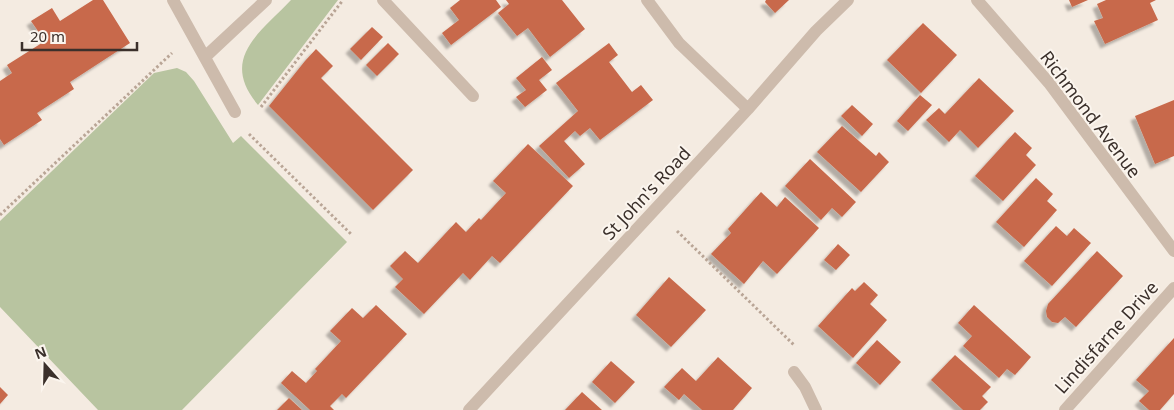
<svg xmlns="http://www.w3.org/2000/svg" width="1174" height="410" font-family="'Noto Sans',sans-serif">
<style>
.green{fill:#b8c4a0}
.building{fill:#c8694b;filter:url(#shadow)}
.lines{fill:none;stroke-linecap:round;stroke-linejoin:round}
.path{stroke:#b9a596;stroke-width:3;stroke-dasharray:2.5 2.5;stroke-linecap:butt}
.minor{stroke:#cdbbac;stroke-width:12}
.labels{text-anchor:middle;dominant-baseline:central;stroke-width:4;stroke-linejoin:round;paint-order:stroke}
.street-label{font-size:18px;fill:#3b302b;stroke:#fbf5ee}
</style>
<defs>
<filter id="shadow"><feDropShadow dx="-4.5" dy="4.5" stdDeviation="1" flood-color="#0004"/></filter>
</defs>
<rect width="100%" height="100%" fill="#f4ebe1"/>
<path class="green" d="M291 0H338L258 105C219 58 260 33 291 0Z
M177 68 186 72 194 81 233 143 241 136 347 242 182 410H98L0 307V221L154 73Z"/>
<path class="building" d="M93 0H103L130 43 70 82 74 89 37 113 42 120 4 145 0 139V81L12 73 7 65 45 41 31 21 52 8 60 21Z
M460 0H496L501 7 451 45 442 33 459 20 450 8Z
M506 0H562L585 29 550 57 528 28 517 36 498 13 509 4Z
M766 0H789L775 13 765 2Z
M1069 0H1088L1072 7Z
M1106 0H1156L1150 3 1158 20 1105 44 1094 21 1103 18 1097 4Z
M923 23 957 55 921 93 887 60Z
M372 27 383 37 361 60 350 49Z
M388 43 399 54 377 76 366 65Z
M609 43 618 55 609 62 632 92 641 85 653 100 600 140 590 128 580 136 575 131 564 141 585 164 569 178 539 146 578 111 556 83Z
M316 49 333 66 321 78 413 170 373 210 269 106 305 61Z
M542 57 552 70 539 80 547 90 525 107 516 97 526 90 516 78Z
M979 78 1014 111 978 148 960 130 949 142 926 120 939 108 945 114Z
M920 95 932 105 908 131 897 121Z
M1174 100V156L1155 164 1135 116Z
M852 105 873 124 862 136 841 116Z
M842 126 876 156 879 152 889 162 861 192 817 152Z
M1015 132 1032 148 1026 155 1036 165 1003 201 975 176Z
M528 144 573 186 500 263 492 256 470 280 463 273 424 314 395 287 403 279 390 266 405 251 418 263 456 222 466 232 479 218 481 220 506 193 493 181Z
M810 159 856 202 842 217 832 208 821 220 785 186Z
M1036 178 1053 194 1047 201 1057 210 1024 247 996 222Z
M761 192 777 207 785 197 819 228 777 274 763 261 744 284 711 254 731 233 728 229Z
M1056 226 1067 236 1074 228 1091 243 1052 286 1024 261Z
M838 244 850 255 836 270 824 260Z
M1097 251 1123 276 1076 327 1065 317 1058 323 1052 322 1047 317 1046 311 1048 304Z
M669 277 706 310 671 347 636 315Z
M864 282 878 295 870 304 887 320 853 358 818 326 852 288 855 291Z
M376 305 407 334 346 398 342 394 330 406 334 410H310L281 383 292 371 306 383 317 371 315 369 341 341 330 331 352 308 363 318Z
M974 305 1031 357 1015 375 1007 369 999 378 963 346 972 336 958 323Z
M1174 338V394L1160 410H1149L1139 401 1149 391 1136 380Z
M877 340 901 362 880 385 856 363Z
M955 355 991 387 982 396 988 402 980 410H963L931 380Z
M718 357 752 388 733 410H702L684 394 679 400 664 387 682 368 696 381Z
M611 361 635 382 615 403 592 382Z
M0 387 8 395 0 404Z
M582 392 602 410H565Z
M289 398 302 410H277Z"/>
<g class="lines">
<path class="path" d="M261 107 343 0
M249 134 352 235
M0 215 172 53
M677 231 795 346"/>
<path class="minor" d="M173 0 235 112
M383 0 473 96
M647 0 679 43 748 109
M977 0 1049 83 1174 251
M205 57 266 0
M794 372 805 387 816 410
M469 410 748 109 816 31 848 0
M1065 410 1174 288"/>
</g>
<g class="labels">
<g class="street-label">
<text transform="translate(1091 114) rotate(53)">Richmond Avenue</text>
<text transform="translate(646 193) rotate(-47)">St John's Road</text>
<text transform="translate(1106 337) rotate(-48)">Lindisfarne Drive</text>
</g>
</g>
<g transform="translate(45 365) rotate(340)" stroke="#fbf5ee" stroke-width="4" paint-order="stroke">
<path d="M0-4L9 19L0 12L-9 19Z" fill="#3b302b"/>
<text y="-8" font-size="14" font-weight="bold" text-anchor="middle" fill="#3b302b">N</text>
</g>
<path d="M22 42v8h115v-8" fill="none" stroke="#3b302b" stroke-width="2.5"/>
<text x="30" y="42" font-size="15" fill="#3b302b" stroke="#fbf5ee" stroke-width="4" paint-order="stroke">20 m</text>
</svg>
